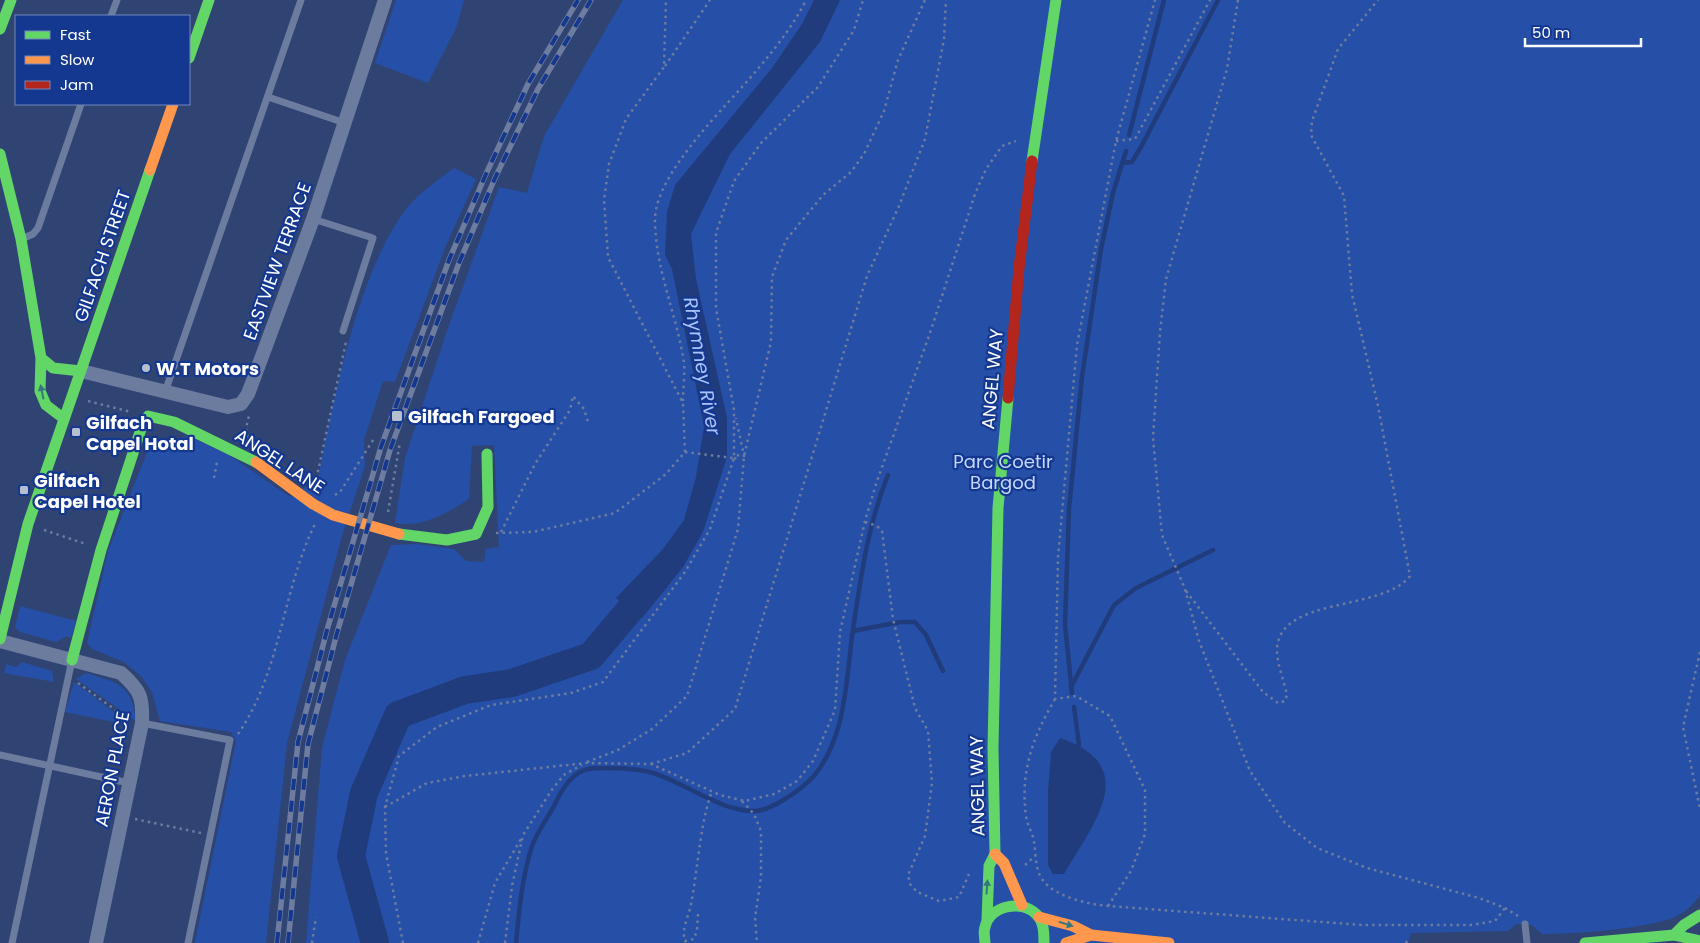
<svg xmlns="http://www.w3.org/2000/svg" width="1700" height="943" font-family="Poppins,sans-serif">
<style>
.green{fill:#264fa7}
.water{fill:#213c7c}
.lines{fill:none;stroke-linecap:round;stroke-linejoin:round}
.stream{stroke:#213c7c;stroke-width:4.5}
.river{stroke:#213c7c;stroke-width:28}
.path{stroke:#6c7c9f;stroke-width:2.5;stroke-dasharray:2.5 4;stroke-linecap:butt}
.lane{stroke:#6c7c9f;stroke-width:7}
.street{stroke:#6c7c9f;stroke-width:14}
.fast{stroke:#63d668;stroke-width:11}
.slow{stroke:#ff974d;stroke-width:11}
.jam{stroke:#b3261e;stroke-width:11}
.rail-casing{stroke:#6e7d9f;stroke-width:5.5}
.rail{stroke:#143890;stroke-width:4;stroke-dasharray:11;stroke-linecap:butt}
.oneway{fill:#347780}
.poi-dot{fill:#b7bece;stroke:#143890;stroke-width:2}
.labels{text-anchor:middle;dominant-baseline:central;stroke-width:4.5;stroke-linejoin:round;paint-order:stroke}
.street-label{font-size:18px;fill:#fff;stroke:#143890}
.poi-label{font-size:18px;font-weight:bold;fill:#fff;stroke:#143890;text-anchor:start}
.park-label{font-size:18px;fill:#c6d7fc;stroke:#143890}
.water-label{font-size:19px;font-style:italic;fill:#abc4f8;stroke:#143890}
</style>
<rect width="100%" height="100%" fill="#304474"/>
<path class="green" d="M396 0H464L457 26 428 83 375 63Z
M623 0H1700V895C1693 906 1682 915 1670 919 1638 929 1576 934 1542 934L1532 925 1516 924 1508 931 1411 933 1408 943H306L322 748 345 660 391 545 417 544 454 549 466 561 484 562 486 549 499 547 494 445 472 446 469 499C447 513 423 528 395 523L405 458 449 325 499 187 527 193 544 136Z
M454 168 476 179 445 248 395 382 383 381 364 440 365 466 343 532 287 743 266 943H195L236 741 231 732 160 721 152 692 142 677 124 662 92 649 87 643 108 551 146 455 153 444 189 436 229 455 290 497 318 479C333 402 361 251 418 196 429 186 442 177 454 168Z
M20 606 76 621 71 638 67 636 56 642 20 632 15 628Z
M7 662 8 665 16 667 22 662 52 671 54 682 4 673Z
M86 673C118 683 132 684 136 721L76 679Z
M74 682 128 722V725L65 712Z"/>
<path class="water" d="M814 0H840L820 42 730 154 691 234 696 279 727 418V457L703 532 683 567 642 618 616 598 663 549 684 520 696 477 704 426 672 269 665 255 667 212 675 185 772 68 802 24Z
M1060 738C1143 766 1093 824 1064 874H1053L1048 865V791L1051 752Z"/>
<g class="lines">
<path class="stream" d="M1129 135 1164 0
M1122 163 1132 162 1141 147 1218 0
M853 631 900 622H915L926 635 943 671
M1071 687 1114 605 1136 588 1213 550
M1072 693 1065 625 1069 509 1082 377 1101 249 1113 193 1126 151
M1074 707 1079 745
M516 943C519 911 522 877 532 846 537 832 547 819 554 806 560 793 568 778 582 771 592 765 641 769 653 773 686 783 719 811 755 811 771 811 802 789 813 777 847 737 846 678 853 629 861 576 868 524 888 475"/>
<path class="river" d="M375 943 351 856 364 793 398 715 465 690 512 683 591 656 655 580"/>
<path class="path" d="M1238 0 1227 69 1166 279 1160 332 1153 438 1162 535 1185 589 1199 641 1250 771 1285 823 1317 848 1367 868 1479 898 1505 908 1518 916
M665 66 710 0
M1116 141 1135 139 1210 0
M88 401 131 412
M683 401C683 389 685 375 684 363 677 315 655 269 655 219 656 172 727 106 756 71 775 49 793 26 806 0
M734 410 716 308V233L734 181 761 143 818 87 854 30 863 0
M248 438 246 428 249 416
M685 452 733 458
M734 458 738 459V455L744 456 736 418
M214 478 217 462
M315 485 346 342
M335 495 340 492 375 437
M388 512 400 442
M865 522 877 526 882 531 893 619 915 708 928 731 932 783 925 836 908 875 910 884 917 892 939 901 959 897 969 874
M44 530 86 544
M501 532 535 464 570 410 573 396 584 409 588 422
M496 533 533 532 615 513 666 474 685 452 683 403 608 257 604 200 609 164 626 119 664 67 666 0
M1186 591 1263 692 1278 703 1285 701 1287 695C1284 681 1277 664 1277 650 1278 596 1382 612 1410 576L1378 406 1352 294 1344 196 1311 135 1312 121 1338 49 1378 0
M1700 652 1683 727 1700 809
M78 683 128 719
M1055 699C1033 737 1020 771 1026 816 1027 825 1033 833 1034 842 1036 854 1035 869 1042 879 1054 897 1088 904 1108 906L1362 925H1471L1495 921 1505 908
M238 734C281 672 282 591 315 524
M587 762 618 750 652 729 687 696 738 529 744 456 771 342 772 277 786 240 823 195 851 172 864 154 884 111 898 60 925 0
M651 764 687 753 735 709 867 276 899 206 925 139 944 39 946 0
M742 801 754 814 761 831V877L755 918 757 943
M385 807 427 783 465 776 586 763 651 764 720 795 745 801 774 794 797 781 813 761 835 710 840 632 865 521 876 484 931 330 975 194 986 169 1002 146 1016 141
M135 819 201 833
M1025 865 1035 856
M1108 906 1131 871 1145 834V790L1110 716 1076 696 1055 699 1058 557 1077 345 1116 141 1155 0
M698 914 697 930 694 939 685 941C681 929 689 916 691 904 698 869 700 823 712 791
M312 943 316 917
M403 943 386 853 385 807 399 756 437 727 491 705 571 693 603 682 685 572 710 529 734 458V410
M478 943 495 883 521 839
M505 943 512 886 523 835 553 788 565 774 582 765
M1406 943 1407 941"/>
<path class="lane" d="M111 16 117 0
M268 97 345 123
M313 219 373 238 343 331
M24 238 33 234 38 228 81 104
M165 392 301 0
M142 723 230 740 188 943
M0 755 129 783
M1525 924 1527 943
M12 943 72 660"/>
<path class="street" d="M81 371 228 407 241 404 248 394 313 219 385 0
M0 641 121 673C141 691 143 697 142 723L96 943"/>
<path class="fast" d="M0 29 11 0
M189 58 209 0
M0 154 21 239 41 358 40 391 46 405 63 418
M1032 161 1056 0
M41 358 53 368 81 371
M399 534 447 540 476 534 488 507 487 454
M0 639 28 524 150 170
M72 660 101 550 141 429 148 416 174 422 256 462
M987 920 989 866 995 854 993 748 998 508 1008 398
M1674 935 1684 925 1700 915
M985 943C985 938 983 932 985 927 990 906 1021 899 1036 914 1044 921 1044 933 1044 943
M1585 943 1674 935 1700 941"/>
<path class="slow" d="M150 170 173 104
M256 462 313 504 333 515 399 534
M995 854 1004 863 1022 905
M1039 917 1073 926 1091 935 1169 943
M1066 943 1091 935"/>
<path class="jam" d="M1008 398 1019 268 1032 161"/>
<defs>
<path id="rail" d="M277 943 298 742 327 630 381 447 449 260 486 174 528 84 578 0
M288 943 308 744 337 633 390 450 459 263 495 178 538 89 591 0"/>
</defs>
<use href="#rail" class="rail-casing"/>
<use href="#rail" class="rail"/>
</g>
<defs><path id="oneway-solid" d="M-6-.8H1V-3.2L6.5 0L1 3.2V.8H-6Z" transform="scale(1.25)"/></defs>
<g class="oneway">
<use href="#oneway-solid" transform="translate(42 392) rotate(-102)"/>
<use href="#oneway-solid" transform="translate(987 887) rotate(-86)"/>
<use href="#oneway-solid" transform="translate(1066 924) rotate(17)"/>
</g>
<g class="poi-dot">
<circle cx="146" cy="368" r="5"/>
<rect x="391" y="410" width="12" height="12" rx="2.5"/>
<rect x="71" y="427" width="10" height="10" rx="2.5"/>
<rect x="19" y="485" width="10" height="10" rx="2.5"/>
</g>
<g class="labels">
<g class="street-label">
<text transform="translate(102 256) rotate(-71)">GILFACH STREET</text>
<text transform="translate(277 261) rotate(-70)">EASTVIEW TERRACE</text>
<text transform="translate(992 379) rotate(-85)">ANGEL WAY</text>
<text transform="translate(280 461) rotate(33)">ANGEL LANE</text>
<text transform="translate(112 769) rotate(-79)">AERON PLACE</text>
<text transform="translate(977 786) rotate(-91)">ANGEL WAY</text>
</g>
<g class="poi-label">
<text x="156" y="368">W.T Motors</text>
<text x="408" y="416">Gilfach Fargoed</text>
<text x="86" y="422">Gilfach<tspan x="86" dy="21">Capel Hotal</tspan></text>
<text x="34" y="480">Gilfach<tspan x="34" dy="21">Capel Hotel</tspan></text>
</g>
<g class="park-label">
<text x="1003" y="461">Parc Coetir<tspan x="1003" dy="21">Bargod</tspan></text>
</g>
<g class="water-label">
<text transform="translate(702 366) rotate(80)">Rhymney River</text>
</g>
</g>
<rect x="15" y="15" width="175" height="90" fill="#143890" stroke="#7288bc"/>
<rect x="25" y="31" width="25" height="8" fill="#63d668" stroke="#7288bc"/>
<text x="60" y="40" font-size="15" fill="#ffffff">Fast</text>
<rect x="25" y="56" width="25" height="8" fill="#ff974d" stroke="#7288bc"/>
<text x="60" y="65" font-size="15" fill="#ffffff">Slow</text>
<rect x="25" y="81" width="25" height="8" fill="#b3261e" stroke="#7288bc"/>
<text x="60" y="90" font-size="15" fill="#ffffff">Jam</text>
<path d="M1525 38v8h116v-8" fill="none" stroke="#ffffff" stroke-width="2.5"/>
<text x="1532" y="38" font-size="15" fill="#ffffff" stroke="#143890" stroke-width="4" paint-order="stroke">50 m</text>
</svg>
